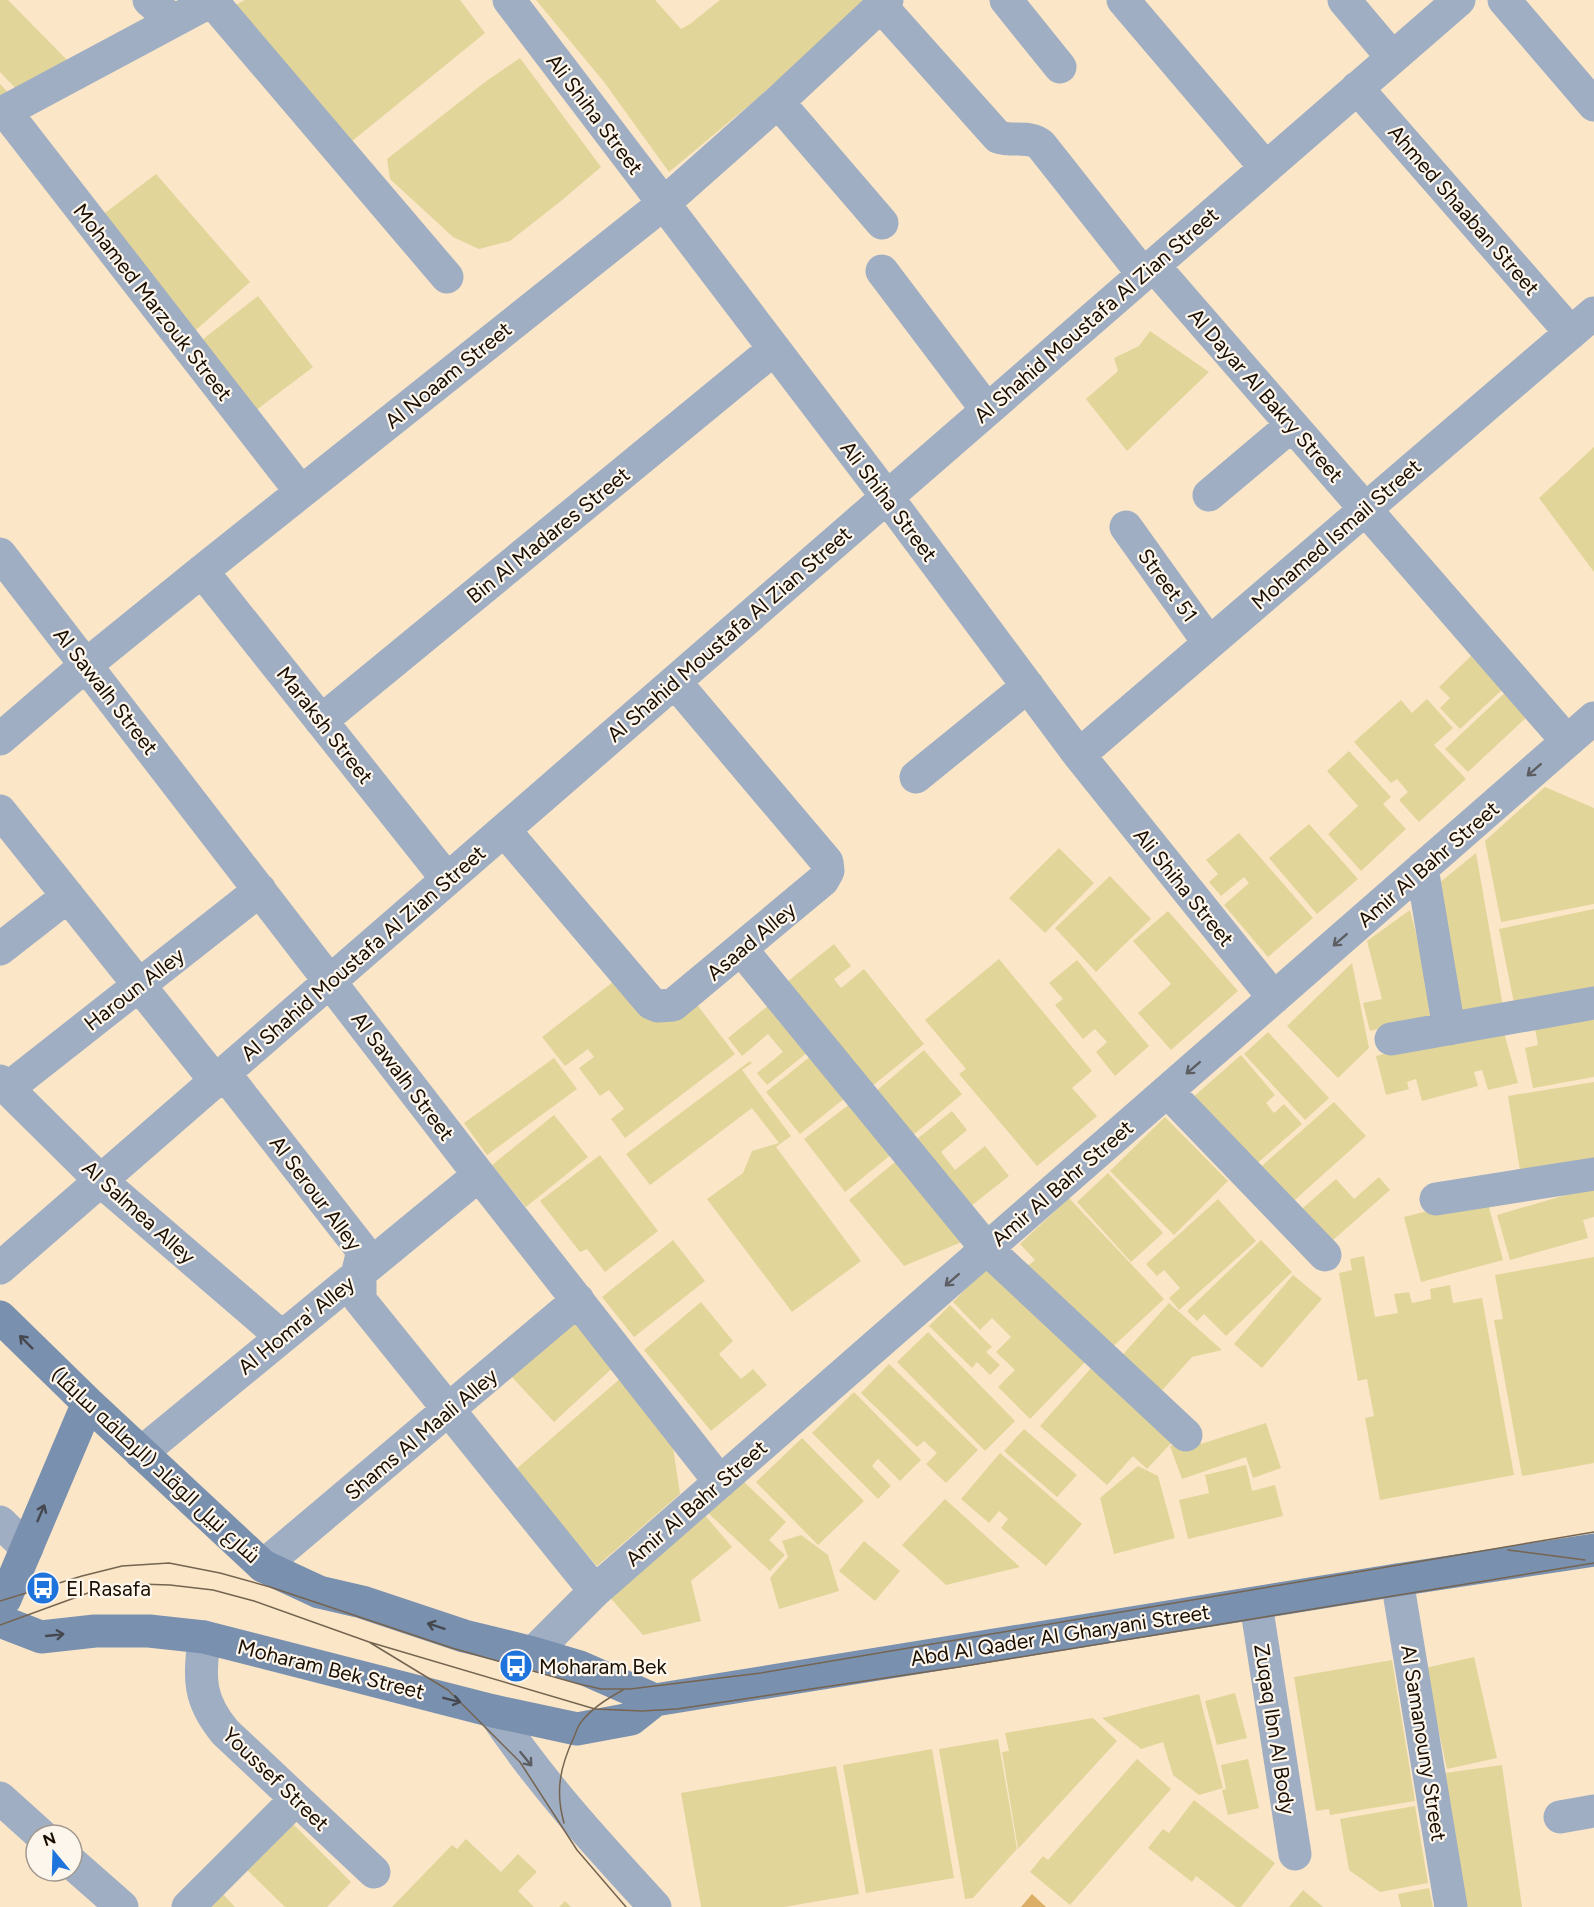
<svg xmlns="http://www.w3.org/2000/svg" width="1594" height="1907" font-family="Figtree,Cairo,sans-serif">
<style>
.park{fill:#ddae66}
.building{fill:#e2d59a}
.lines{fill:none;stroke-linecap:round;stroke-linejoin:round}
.minor{stroke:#9faec3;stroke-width:33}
.tertiary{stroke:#9faec3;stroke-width:33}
.secondary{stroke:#7a90af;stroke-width:33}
.tram{stroke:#746450;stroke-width:1.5}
.oneway{stroke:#5c5e62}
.oneway2{stroke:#45484f}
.labels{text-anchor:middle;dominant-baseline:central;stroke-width:4.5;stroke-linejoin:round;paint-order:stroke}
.street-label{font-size:21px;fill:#1a0e00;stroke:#fdf6ec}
.poi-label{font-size:21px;fill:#1a0e00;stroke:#fdf6ec;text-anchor:start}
</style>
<rect width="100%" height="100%" fill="#fbe6c8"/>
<path class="park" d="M1032 1894 1046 1907H1021Z"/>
<path class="building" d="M0 0H8L73 66 22 95 0 72Z
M245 0H460L485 33 351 142 230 8Z
M536 0H655L681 29 690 24 720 0H875L669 172 604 82Z
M520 58 601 167 561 201 510 241 479 249 453 237 390 179 387 159 485 82Z
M0 84 13 98 0 106Z
M156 174 250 282 196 330 101 216Z
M258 296 313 367 255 411 202 340Z
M1150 331 1209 372 1127 451 1086 399 1118 371 1114 358 1139 346Z
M1594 447V572L1539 498Z
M1471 656 1503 689 1460 729 1440 708 1450 698 1439 687Z
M1510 688 1532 712 1468 772 1445 749Z
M1427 699 1453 728 1434 745 1466 779 1419 822 1399 800 1408 792 1397 779 1391 783 1354 742 1401 700 1412 713Z
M1349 751 1391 797 1383 804 1406 829 1361 871 1328 834 1358 806 1327 771Z
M1545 787 1594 808V904L1501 922 1485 841Z
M1309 824 1358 879 1317 914 1269 858Z
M1239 833 1313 918 1268 957 1224 905 1249 883 1244 877 1221 896 1209 882 1218 874 1206 860Z
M1059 848 1094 883 1045 933 1009 898Z
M1476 853 1503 1007 1455 1015 1433 888Z
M1110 876 1151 919 1096 972 1055 928Z
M1594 909V987L1514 1003 1499 929Z
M1410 910 1437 1014 1370 1031 1363 1003 1382 999 1367 941Z
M1168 911 1238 991 1171 1050 1138 1013 1171 984 1133 941Z
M834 944 851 966 834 979 841 988 864 969 924 1044 871 1087 787 982Z
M999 959 1092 1071 1072 1088 1097 1116 1037 1166 959 1074 966 1069 925 1020Z
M1077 960 1149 1046 1115 1076 1096 1052 1107 1042 1095 1029 1083 1039 1055 1005 1063 999 1049 983Z
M1352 963 1369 1048 1338 1078 1287 1026Z
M622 975 658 1022 691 997 735 1054 625 1138 611 1119 624 1109 609 1090 600 1096 579 1068 594 1057 588 1049 565 1066 542 1037Z
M774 1001 813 1048 767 1085 757 1073 783 1052 768 1034 742 1056 728 1038Z
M1594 1009V1077L1533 1088 1525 1048 1538 1045 1535 1028Z
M1501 1022 1518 1083 1488 1090 1482 1070 1474 1072 1478 1086 1422 1101 1416 1079 1407 1082 1409 1089 1386 1095 1376 1056Z
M1268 1032 1329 1098 1305 1120 1244 1054Z
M924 1050 962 1094 912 1136 875 1092Z
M816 1052 850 1094 800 1134 766 1092Z
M1241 1055 1275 1095 1266 1103 1274 1113 1284 1104 1302 1124 1253 1167 1192 1098Z
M554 1058 577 1089 487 1155 464 1123Z
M750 1061 752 1063 742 1070 791 1136 776 1147 861 1261 792 1312 707 1199 743 1173 752 1151 779 1143 752 1108 650 1185 626 1154Z
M1594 1082V1158L1520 1170 1508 1096Z
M855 1100 898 1149 845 1192 804 1139Z
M1334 1102 1366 1136 1287 1207 1255 1172Z
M952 1111 967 1130 941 1152 955 1170 985 1146 1009 1176 966 1210 912 1143Z
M554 1115 588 1157 526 1207 492 1165Z
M1165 1117 1228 1181 1174 1235 1110 1171Z
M600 1155 658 1231 605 1272 587 1249 580 1252 540 1201Z
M901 1157 969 1239 904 1266 849 1200Z
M1108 1173 1163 1233 1131 1262 1077 1202Z
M1379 1177 1390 1190 1324 1248 1296 1214 1336 1179 1354 1199Z
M1594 1177V1217L1583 1220 1588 1238 1510 1260 1497 1215 1569 1194Z
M1486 1196 1503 1260 1421 1282 1404 1217Z
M1069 1198 1164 1299 1105 1354 1024 1269 1035 1260 1020 1244Z
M1218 1199 1256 1241 1179 1310 1169 1298 1180 1288 1164 1270 1157 1276 1146 1264Z
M673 1240 705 1281 634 1337 602 1297Z
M1261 1240 1292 1272 1226 1336 1204 1314 1197 1321 1187 1311Z
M1364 1256 1375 1317 1398 1313 1394 1294 1409 1292 1412 1303 1431 1299 1430 1289 1450 1285 1453 1303 1482 1298 1514 1475 1380 1500 1365 1418 1374 1416 1367 1379 1358 1381 1339 1273 1352 1270 1350 1259Z
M1594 1257V1463L1522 1476 1494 1320 1503 1319 1495 1275Z
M991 1263 1089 1358 1030 1419 998 1387 1015 1370 996 1352 1011 1337 992 1318 980 1330 953 1302Z
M1293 1275 1322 1299 1262 1368 1234 1344Z
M701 1302 733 1341 719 1354 741 1379 753 1369 767 1385 711 1431 644 1350Z
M1169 1303 1222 1350 1192 1357 1156 1397 1117 1361Z
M950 1305 992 1347 986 1352 1000 1365 990 1375 977 1362 972 1368 929 1326Z
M574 1312 619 1362 554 1422 508 1373Z
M928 1332 1015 1421 985 1451 897 1362Z
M889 1364 978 1450 946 1483 926 1464 937 1453 924 1441 917 1447 861 1393Z
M1092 1367 1174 1440 1147 1469 1133 1456 1107 1485 1040 1426Z
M622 1377 671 1433 680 1494 597 1566 514 1471Z
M854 1392 921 1460 900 1481 878 1459 872 1466 891 1486 878 1499 812 1433Z
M1266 1423 1281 1468 1253 1478 1246 1457 1182 1479 1170 1446 1198 1437 1201 1444Z
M1024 1429 1077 1475 1057 1497 1004 1451Z
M802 1438 864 1501 818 1545 756 1482Z
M1000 1453 1082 1524 1046 1566 1001 1528 1008 1519 999 1511 989 1523 961 1499Z
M1246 1465 1252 1491 1275 1485 1283 1516 1188 1539 1179 1500 1209 1493 1205 1475Z
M1138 1466 1158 1476 1175 1538 1114 1554 1100 1498Z
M739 1477 786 1522 769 1540 785 1555 770 1571 706 1511Z
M945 1499 1020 1567 946 1585 902 1545Z
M703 1513 732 1547 691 1581 701 1621 643 1635 607 1594Z
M801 1535 828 1555 839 1591 779 1609 770 1578 788 1557 782 1541Z
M864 1541 900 1571 875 1601 839 1571Z
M1474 1657 1497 1758 1447 1769 1425 1668Z
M1392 1660 1415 1801 1330 1815 1329 1809 1316 1811 1294 1677Z
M1235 1693 1247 1738 1217 1745 1205 1701Z
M1199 1694 1223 1788 1199 1795 1173 1775 1163 1742 1141 1749 1102 1718Z
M1093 1718 1117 1741 1018 1849 1002 1752 1009 1751 1005 1733Z
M998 1739 1017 1849 973 1898 965 1899 939 1749Z
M932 1749 954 1878 866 1893 843 1765Z
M1137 1759 1171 1789 1070 1905 1030 1872 1043 1856 1048 1860Z
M1248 1759 1259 1808 1228 1815 1222 1790 1226 1789 1221 1765Z
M1502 1765 1522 1907H1465L1445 1773Z
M836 1766 859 1894 784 1907H701L681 1793Z
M1194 1800 1275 1863 1241 1907H1236L1196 1876 1192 1882 1148 1848 1163 1829 1169 1833Z
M1415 1806 1428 1883 1380 1892 1349 1870 1340 1819Z
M286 1817 351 1882 327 1907H285L240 1863Z
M466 1839 501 1872 518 1854 537 1872 518 1891 534 1907H392L452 1845 457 1849Z
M1429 1888 1433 1907H1401L1398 1894Z
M219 1890 235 1907H201Z
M1303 1890 1323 1907H1289Z
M565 1901 571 1907H559Z"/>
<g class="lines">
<path class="minor" d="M149 0 173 21
M509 0 887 497 1079 755 1274 998
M1006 0 1060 67
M1123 0 1266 168
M1344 0 1392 57
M1504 0 1594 105
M212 1 447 277
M881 6 998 137C1013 142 1030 135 1041 145L1143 274
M1357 88 1571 333
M778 102 882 223
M5 111 301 492
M0 114 213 0
M1153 265 1567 741
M882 271 987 410
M1209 495 1292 425
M1126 527 1209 643
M0 554 479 1175 720 1482
M202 571 447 879
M321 721 774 349
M0 739 86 665 202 571 663 204 778 102 887 0
M1079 755 1594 313
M916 777 1028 686
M0 811 210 1074 217 1079 231 1082 363 1251 357 1275 360 1283V1300L595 1591
M504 830 651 1003 658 1006 673 1005 823 880 828 871 827 862 675 682
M1422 868 1449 1029
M0 949 68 896
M741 949 987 1249 1186 1435
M1391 1039 1594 1003
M0 1081 101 1181 282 1337
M7 1089 260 890
M1167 1091 1325 1255
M1436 1199 1594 1174
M0 1268 1459 0
M141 1453 479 1175
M0 1522 27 1548
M263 1566 578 1300
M1397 1580 1451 1907
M1256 1604 1295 1854
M204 1637C200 1678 197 1698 225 1732L374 1872
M533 1653 595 1591 1594 718
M0 1798 41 1835
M1560 1817 1594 1811
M72 1863 122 1907
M188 1907 296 1799"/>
<path class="tertiary" d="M493 1711C540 1782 597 1844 655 1907"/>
<path class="secondary" d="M0 1317 88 1403 263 1566 319 1592 362 1602 464 1636 533 1653 580 1667 655 1700 1397 1580 1594 1550
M0 1604 5 1599 88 1403
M0 1621 41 1637 95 1631H149L204 1637 493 1711 577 1729 631 1719 655 1700"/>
<path class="tram" d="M1508 1550 1585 1560
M0 1601 82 1576 122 1566 169 1563 220 1573 270 1587 452 1648 579 1684 601 1689H630L761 1673 1594 1532
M0 1625 88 1593 139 1584 170 1585 213 1590 254 1601 369 1642 448 1690 520 1762 577 1850 626 1907
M369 1642 595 1709 642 1711 677 1709 959 1667 1594 1563
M564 1823C555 1791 560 1767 574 1737 576 1732 578 1725 582 1721 593 1707 608 1698 623 1690"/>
</g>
<defs><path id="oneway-shaft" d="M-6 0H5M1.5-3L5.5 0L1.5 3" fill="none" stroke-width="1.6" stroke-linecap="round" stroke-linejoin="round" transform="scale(1.5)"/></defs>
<g class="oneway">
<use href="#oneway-shaft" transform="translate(1534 770) rotate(139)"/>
<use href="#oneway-shaft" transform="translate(1340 940) rotate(139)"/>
<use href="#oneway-shaft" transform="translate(1193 1068) rotate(139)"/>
<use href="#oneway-shaft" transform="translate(952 1280) rotate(139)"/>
<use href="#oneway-shaft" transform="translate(526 1759) rotate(51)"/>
</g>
<g class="oneway2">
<use href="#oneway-shaft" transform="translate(26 1342) rotate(-135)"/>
<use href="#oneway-shaft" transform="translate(41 1513) rotate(-67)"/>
<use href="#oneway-shaft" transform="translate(436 1626) rotate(-162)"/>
<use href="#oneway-shaft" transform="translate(55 1635) rotate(-6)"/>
<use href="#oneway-shaft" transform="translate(452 1700) rotate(14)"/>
</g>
<defs>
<symbol id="bus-disc" viewBox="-11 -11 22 22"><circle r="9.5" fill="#1f73dd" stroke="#fdf6ec"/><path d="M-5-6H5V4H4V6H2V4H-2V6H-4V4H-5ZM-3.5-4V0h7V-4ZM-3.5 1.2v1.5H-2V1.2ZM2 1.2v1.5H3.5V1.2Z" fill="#fff"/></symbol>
</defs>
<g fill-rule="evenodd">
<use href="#bus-disc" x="24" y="1569" width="38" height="38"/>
<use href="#bus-disc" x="497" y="1647" width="38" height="38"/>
</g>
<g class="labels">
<g class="street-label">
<text transform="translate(595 114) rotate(53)">Ali Shiha Street</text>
<text transform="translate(1464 210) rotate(49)">Ahmed Shaaban Street</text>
<text transform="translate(153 302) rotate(52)">Mohamed Marzouk Street</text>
<text transform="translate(1096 315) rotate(-41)">Al Shahid Moustafa Al Zian Street</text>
<text transform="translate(448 375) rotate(-39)">Al Noaam Street</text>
<text transform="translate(1266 395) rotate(49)">Al Dayar Al Bakry Street</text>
<text transform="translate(889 501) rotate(53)">Ali Shiha Street</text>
<text transform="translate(1336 534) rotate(-41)">Mohamed Ismail Street</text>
<text transform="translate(548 535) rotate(-39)">Bin Al Madares Street</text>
<text transform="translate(1168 585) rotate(54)">Street 51</text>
<text transform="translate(729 634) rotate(-41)">Al Shahid Moustafa Al Zian Street</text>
<text transform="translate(106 691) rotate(52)">Al Sawalh Street</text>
<text transform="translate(325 725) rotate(52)">Maraksh Street</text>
<text transform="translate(1428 864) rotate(-41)">Amir Al Bahr Street</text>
<text transform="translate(1184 887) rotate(51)">Ali Shiha Street</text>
<text transform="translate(751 941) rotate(-40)">Asaad Alley</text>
<text transform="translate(363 953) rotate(-41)">Al Shahid Moustafa Al Zian Street</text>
<text transform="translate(134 989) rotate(-38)">Haroun Alley</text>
<text transform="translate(403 1076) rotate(53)">Al Sawalh Street</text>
<text transform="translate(1062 1183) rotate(-41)">Amir Al Bahr Street</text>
<text transform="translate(316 1193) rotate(53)">Al Serour Alley</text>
<text transform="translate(139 1212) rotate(42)">Al Salmea Alley</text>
<text transform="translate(296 1325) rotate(-39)">Al Homra' Alley</text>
<text transform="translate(421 1434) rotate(-40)">Shams Al Maali Alley</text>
<text transform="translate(156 1465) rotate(43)">شارع نبيل الوقاد (الرصافه سابقا)</text>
<text transform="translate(696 1503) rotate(-41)">Amir Al Bahr Street</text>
<text transform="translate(1060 1635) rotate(-9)">Abd Al Qader Al Gharyani Street</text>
<text transform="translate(331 1669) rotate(14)">Moharam Bek Street</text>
<text transform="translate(1275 1729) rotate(81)">Zuqaq Ibn Al Body</text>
<text transform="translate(1424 1743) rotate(81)">Al Samanouny Street</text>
<text transform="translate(276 1779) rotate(44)">Youssef Street</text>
</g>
<g class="poi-label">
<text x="66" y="1588">El Rasafa</text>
<text x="539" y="1666">Moharam Bek</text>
</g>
</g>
<g transform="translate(54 1853) rotate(341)"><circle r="28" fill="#fdf6ec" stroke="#a2998e" stroke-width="1.5"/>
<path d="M0-4.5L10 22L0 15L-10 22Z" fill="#1f73dd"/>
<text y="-9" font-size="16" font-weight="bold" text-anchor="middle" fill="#1a0e00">N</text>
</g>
</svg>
